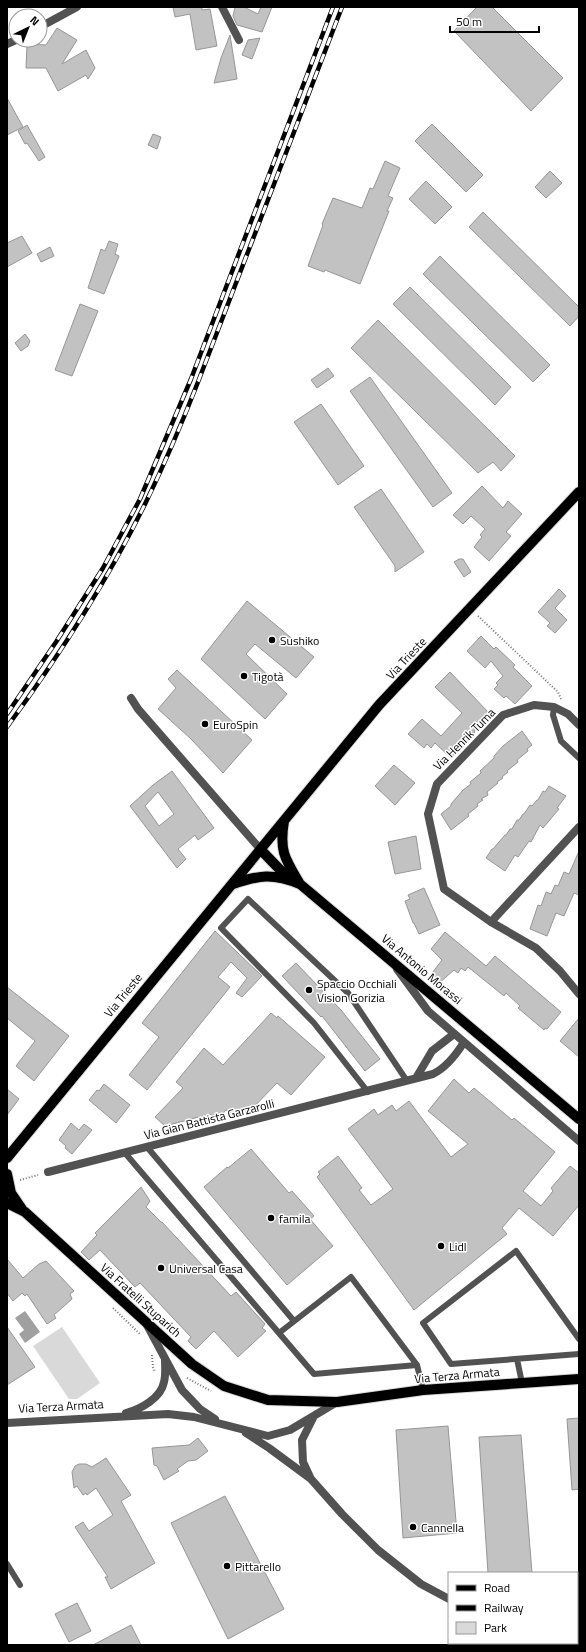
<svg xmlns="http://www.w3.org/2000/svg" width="586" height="1652" font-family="'Titillium Web',sans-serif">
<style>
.green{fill:#d9d9d9}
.water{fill:#a0a0a0}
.building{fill:#c2c2c2;stroke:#969696;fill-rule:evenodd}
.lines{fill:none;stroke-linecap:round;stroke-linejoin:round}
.primary-casing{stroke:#dbdbdb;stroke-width:12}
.path{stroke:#747474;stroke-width:2;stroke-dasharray:1 2;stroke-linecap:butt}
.lane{stroke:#525252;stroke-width:6}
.street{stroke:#525252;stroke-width:8}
.primary{stroke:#000;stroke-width:10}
.rail-casing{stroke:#000;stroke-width:4.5}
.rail{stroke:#fff;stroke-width:3;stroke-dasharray:9;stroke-linecap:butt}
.poi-dot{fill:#000;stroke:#fff;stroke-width:1.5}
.labels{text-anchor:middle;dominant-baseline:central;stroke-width:3;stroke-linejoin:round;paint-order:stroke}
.poi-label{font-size:12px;fill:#000;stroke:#fff;text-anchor:start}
.street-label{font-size:12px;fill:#000;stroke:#fff}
</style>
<rect width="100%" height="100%" fill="#fff"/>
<path class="green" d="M62 1327 100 1383 77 1399H69L33 1346Z
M577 1629H579V1645H498V1643H577Z"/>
<path class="water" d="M25 1311 40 1332 25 1343 19 1334 24 1330 15 1318Z"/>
<path class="building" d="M173 7H202V10L210 9 217 46 196 50 190 14 175 17Z
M235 7H244L258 14 261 7H272L262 32 237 25 233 16Z
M477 7H492L563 78 531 111 454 31Z
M57 28 77 40 62 64 86 50 95 68 88 79 86 75 58 91 46 68H26L27 44 46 45Z
M230 35 237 79 214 83 221 58Z
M260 38 252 59 242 55 248 40Z
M7 98 23 127 7 135Z
M432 124 483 175 466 192 415 141Z
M27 125 45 157 39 161 27 143 25 144 18 131Z
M153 134 161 137 157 149 148 145Z
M385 161 400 168 388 196 393 198 387 211H389L360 284 325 270 324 272 308 266 323 225 322 224 333 198 362 208 370 188 373 189Z
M550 171 562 183 546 198 535 187Z
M426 181 452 207 435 224 409 199Z
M483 212 579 307V316L570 326 469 227Z
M22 236 32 253 7 267V243Z
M109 241 118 244 115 254 119 256 104 294 88 288 101 249 105 251Z
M50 247 54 256 41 262 37 254Z
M440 256 550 365 533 382 423 274Z
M410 287 511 387 495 405 393 304Z
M80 304 98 311 72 376 55 370Z
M378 320 515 456 501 471 493 462 478 473 351 348Z
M25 334 30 341 28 346 21 351 15 343Z
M328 368 334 376 317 388 311 380Z
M370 377 452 493 433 507 350 391Z
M321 404 364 466 338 485 294 422Z
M482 486 503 508 508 501 522 514 506 532 511 536 489 561 474 547 482 537 480 535 485 529 471 516 463 524 453 515Z
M381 489 424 552 395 572V566L354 507Z
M459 559H463L471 572 464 577 454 562Z
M559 589 566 596 555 608 567 620 555 633 547 626 550 623 538 612Z
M247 601 314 657 296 678 255 644 246 654 287 694 265 719 201 659Z
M481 636 494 649 496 647 515 665 513 667 532 686 515 704 506 696 504 698 494 689 498 685 496 683 503 676 491 661 485 668 467 651Z
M177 670 252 740 223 773 191 739 158 709 176 688 168 679Z
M450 672 488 712 485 715 487 717 474 730 475 732 451 758 435 743 431 748 427 744 424 748 408 734 422 719 441 736 462 713 435 687Z
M522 731 532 745 527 749 528 751 517 760 518 762 507 771 508 772 502 777 503 778 497 782 498 783 487 792 488 795 481 799 483 800 477 804 478 806 468 814 469 816 451 830 441 814 451 806V804L463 790 471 784 470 782 481 773 480 771 494 758V756L503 746Z
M394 765 415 783 395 805 375 786Z
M172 771 214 828 198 840 195 835 178 849 186 859 177 868 130 806 153 785ZM158 792 174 814 159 826 145 806Z
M549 786 566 796 557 808 559 809 543 828 540 825 531 842 529 841 518 857 515 855 505 871 486 858 492 849H493L505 835H506L510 829H512L517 820H519L523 814H524L530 805 532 806 537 800H538L543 791 545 792Z
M416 836 421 869 395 874 388 842Z
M579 851V895L574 893 564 916 556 913 547 936 530 929 538 905 541 906 546 892 551 894 555 885 558 886 564 872 569 874Z
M424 888 440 925 419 934 414 923H413L405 901 410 899 408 895Z
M215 931 262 976 242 997 236 993 247 978 231 962 218 977 230 987 147 1090 129 1075 159 1037 142 1023Z
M445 932 486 966 495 956 561 1012 547 1029 545 1028 544 1030 518 1008 520 1006 506 993 504 996 468 967 465 971 461 968 458 973 454 970 438 984 429 977 442 960 431 949Z
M296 963 341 1010 380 1059 365 1071 322 1016 321 1017 282 976Z
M7 987 69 1036 34 1081 16 1066 35 1041 7 1018Z
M271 1013 277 1018 278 1016 325 1057 291 1095 277 1083 248 1113 242 1108 234 1117 226 1110 217 1120 210 1114 165 1126 155 1117 183 1088 176 1082 204 1048 223 1065Z
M579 1018V1057L560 1041Z
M454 1079 469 1093 474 1088 512 1120 514 1118 555 1152 523 1191 541 1206 553 1191 551 1188 570 1166 579 1173V1205L553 1236 519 1208 502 1228 507 1234 414 1310 317 1177 320 1174 318 1172 338 1156 362 1188 359 1190 371 1205 393 1189 348 1129 374 1109 378 1115 392 1105 396 1111 409 1101 451 1157 468 1144 428 1111Z
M104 1084 130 1105 116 1123 89 1100 97 1090 99 1091Z
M7 1089 19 1099 7 1115Z
M71 1123 79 1130 84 1124 92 1130 72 1154 65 1148 66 1146 59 1140Z
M251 1149 289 1193 292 1191 314 1216 310 1219 333 1246 287 1285 204 1187 227 1167 228 1168Z
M141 1187 150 1201 146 1207 161 1222H162L231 1296 236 1292 265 1324 262 1328 266 1331 238 1357 214 1331 196 1349 188 1341 191 1337 140 1283 135 1287 100 1250 89 1260 81 1252 97 1235 95 1233Z
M7 1259 23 1278 39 1264 46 1261 74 1291 70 1294 72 1299 54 1315 56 1318 47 1324 27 1294 25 1296 22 1293 13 1301 7 1293Z
M7 1327 35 1367 7 1385Z
M579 1418V1489L572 1490 567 1419Z
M448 1426 457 1533 403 1538 396 1430Z
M521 1435 532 1573H488L479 1437Z
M198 1438 208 1451 196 1460 188 1461 177 1469 179 1471 164 1480 157 1466 154 1465 152 1448 189 1445Z
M106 1458 131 1495 121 1501 155 1563 111 1589 105 1577H108L75 1527 83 1522 89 1531 113 1515 96 1488 87 1495 86 1493 83 1495 77 1486 74 1488 72 1472 75 1466 79 1464H86L92 1467Z
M225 1496 284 1609 228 1639 171 1523Z
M77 1603 91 1631 69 1642 55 1614Z
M131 1625 141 1645H93Z"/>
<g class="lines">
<defs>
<path id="primary" d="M284 821C279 851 285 859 300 884L579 1119
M261 850 289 879
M233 884C259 875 273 873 300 884
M7 1158 379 705 579 492
M7 1174 11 1193 22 1209
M7 1203 25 1212 192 1364 224 1386 268 1400 337 1402 423 1390 579 1379"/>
</defs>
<use href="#primary" class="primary-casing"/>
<path class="path" d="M478 616 558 692 561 699
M20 1180 38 1175
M113 1308 140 1334
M152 1355 153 1367 155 1372
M187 1378 211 1391"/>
<path class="lane" d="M554 707 553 715 561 741 579 758
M368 1092 314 1023 221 928 248 899 348 993 407 1081
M147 1147 294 1321
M125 1153 314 1374 417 1365
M279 1333 351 1277 417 1365 423 1390
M579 1339 516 1251 423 1323 451 1364 579 1354
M517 1359 522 1383
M7 1564 20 1585"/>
<path class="street" d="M222 7 239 40
M40 27 77 7
M7 44 16 40
M131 698 138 709 261 850
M579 725 568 714 554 707 534 705 503 715 437 784 428 814 444 889 491 922 536 948 560 971 579 994
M491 922 579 827
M397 969 428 1011 579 1141
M416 1078 432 1051 454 1034
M48 1172 433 1074C447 1067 456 1055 464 1042
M147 1325 182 1390 200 1409 215 1419
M126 1413C141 1409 161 1398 164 1382 166 1375 165 1366 165 1359
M7 1423 168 1414 194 1417 268 1436 290 1430 337 1402
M246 1433 269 1448 311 1479 342 1514 378 1550 421 1584 449 1599
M310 1477 303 1462 302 1440 313 1418
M577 1621H579"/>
<use href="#primary" class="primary"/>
<defs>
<path id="rail" d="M7 714 56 642 103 568 140 499 191 379 333 7
M7 727C59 656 107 582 146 502 165 463 182 423 198 382L342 7"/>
</defs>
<use href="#rail" class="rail-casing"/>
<use href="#rail" class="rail"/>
</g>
<g class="poi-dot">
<circle cx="272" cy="640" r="4"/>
<circle cx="244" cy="676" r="4"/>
<circle cx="205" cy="724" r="4"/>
<circle cx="309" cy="990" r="4"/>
<circle cx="271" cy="1218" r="4"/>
<circle cx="441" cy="1246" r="4"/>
<circle cx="161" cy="1268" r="4"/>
<circle cx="413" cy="1527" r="4"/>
<circle cx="227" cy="1566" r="4"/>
</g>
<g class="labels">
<g class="poi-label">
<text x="280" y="640">Sushiko</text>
<text x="252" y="676">Tigotà</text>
<text x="213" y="724">EuroSpin</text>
<text x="317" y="983">Spaccio Occhiali<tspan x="317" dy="14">Vision Gorizia</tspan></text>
<text x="279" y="1218">famila</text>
<text x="449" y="1246">Lidl</text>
<text x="169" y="1268">Universal Casa</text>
<text x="421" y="1527">Cannella</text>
<text x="235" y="1566">Pittarello</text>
</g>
<g class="street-label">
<text transform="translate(406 658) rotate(-47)">Via Trieste</text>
<text transform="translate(464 739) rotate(-45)">Via Henrik Tuma</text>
<text transform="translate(422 969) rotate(40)">Via Antonio Morassi</text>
<text transform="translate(123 995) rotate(-51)">Via Trieste</text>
<text transform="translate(209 1119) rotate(-14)">Via Gian Battista Garzarolli</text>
<text transform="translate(141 1300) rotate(42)">Via Fratelli Stuparich</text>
<text transform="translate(457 1375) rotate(-5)">Via Terza Armata</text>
<text transform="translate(61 1406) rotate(-3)">Via Terza Armata</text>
</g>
</g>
<rect width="586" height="1652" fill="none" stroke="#000000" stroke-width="16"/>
<rect x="448" y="1572" width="130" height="72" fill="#ffffff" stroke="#999999"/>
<rect x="456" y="1585" width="20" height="6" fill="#000000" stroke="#999999"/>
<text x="484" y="1592" font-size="12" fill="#000000">Road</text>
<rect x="456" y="1605" width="20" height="6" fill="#000000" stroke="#999999"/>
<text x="484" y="1612" font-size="12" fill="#000000">Railway</text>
<rect x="456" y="1622" width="20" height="12" fill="#d9d9d9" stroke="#999999"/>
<text x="484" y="1632" font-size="12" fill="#000000">Park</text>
<g transform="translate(28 28) rotate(43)"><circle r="19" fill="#ffffff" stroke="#999999"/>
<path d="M0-3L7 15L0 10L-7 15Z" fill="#000000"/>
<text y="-6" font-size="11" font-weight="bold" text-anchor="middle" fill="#000000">N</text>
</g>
<path d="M450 26v6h89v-6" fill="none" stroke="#000000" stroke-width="2"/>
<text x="456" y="26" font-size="12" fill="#000000" stroke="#ffffff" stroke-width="3" paint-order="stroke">50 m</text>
</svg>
